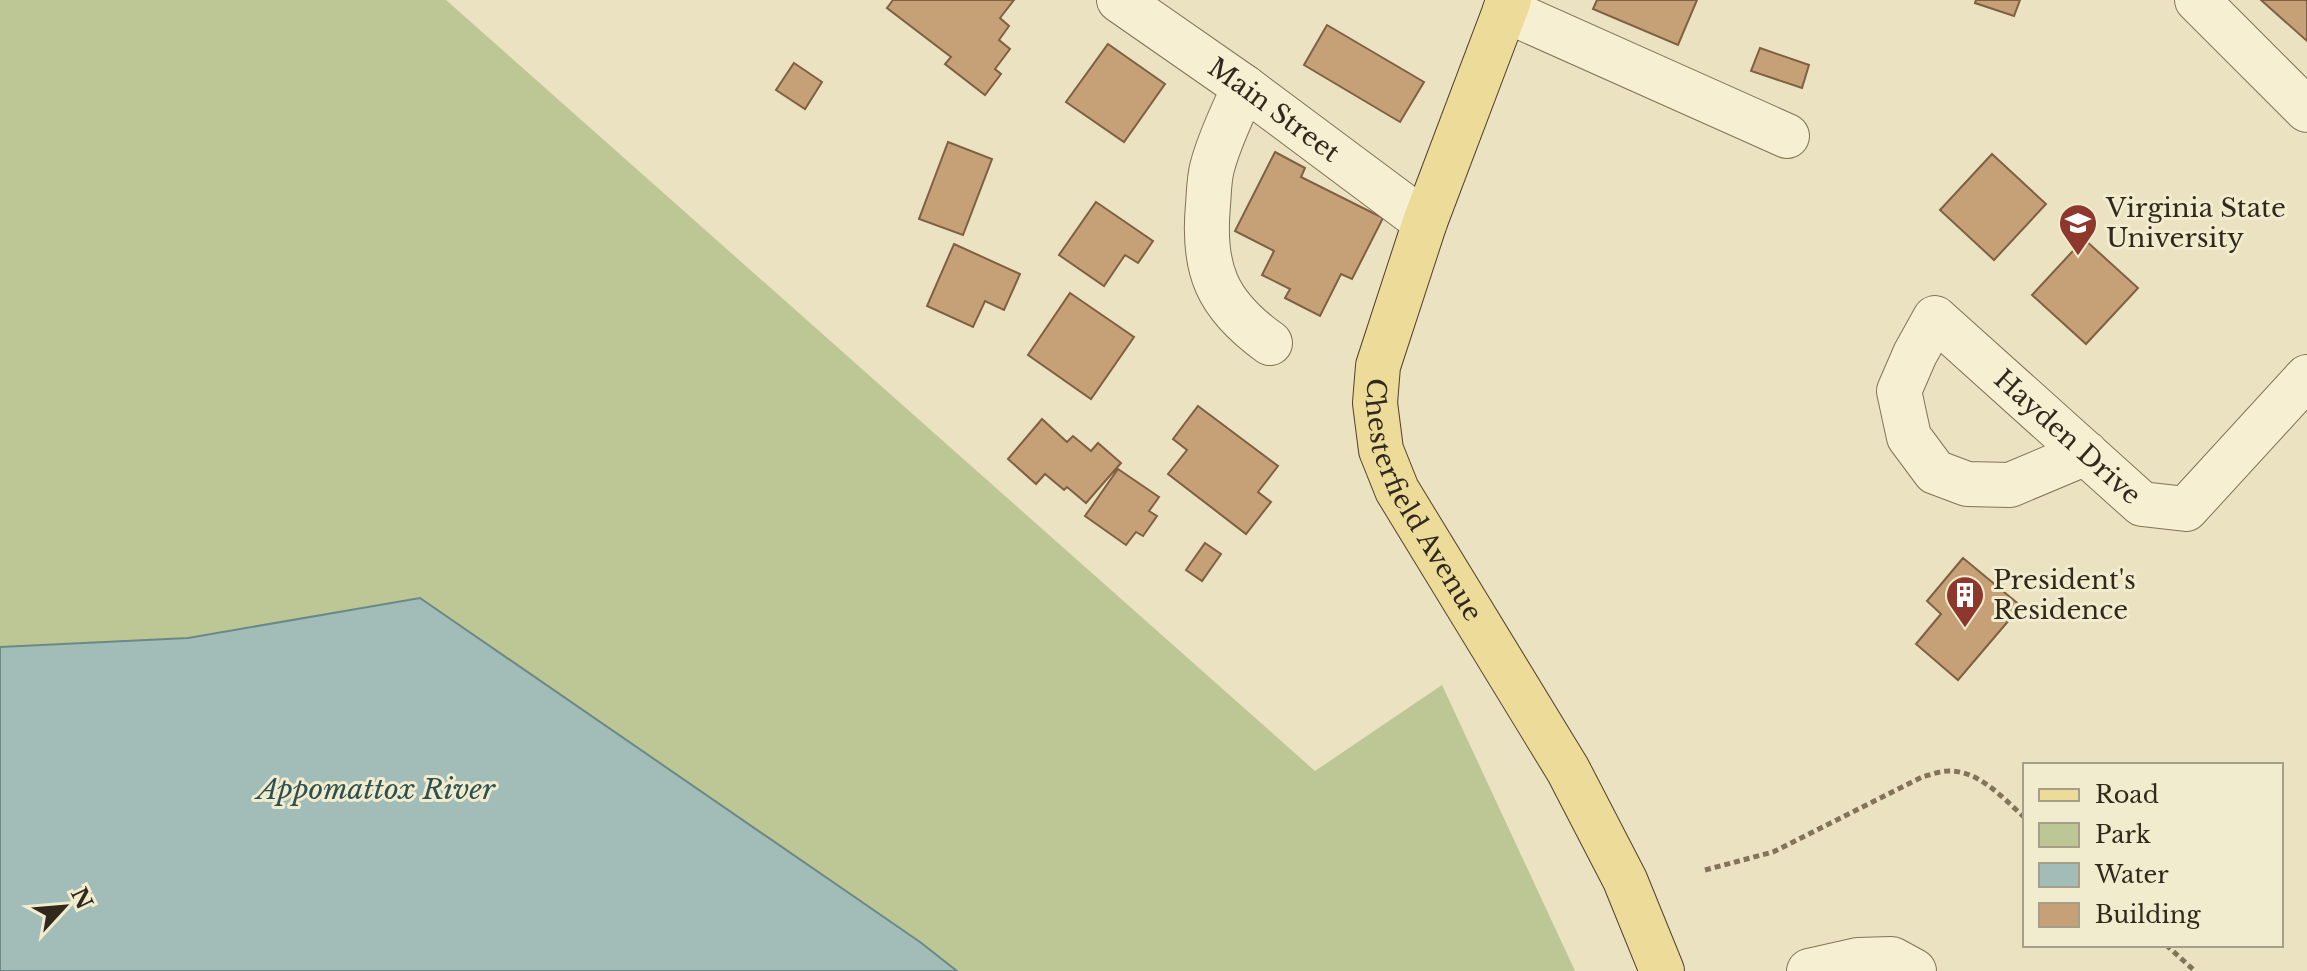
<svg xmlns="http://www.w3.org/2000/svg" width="2307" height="971" font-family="'Libre Baskerville',serif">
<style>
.green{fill:#bcc795}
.water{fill:#a2bdb8;stroke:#6b8985;stroke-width:2}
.building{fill:#c6a178;stroke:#7f6041;stroke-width:2}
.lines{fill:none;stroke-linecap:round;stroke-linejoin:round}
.minor-casing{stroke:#827359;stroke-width:46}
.major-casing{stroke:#50412d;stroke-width:46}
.path{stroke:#827359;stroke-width:5;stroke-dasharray:6 4;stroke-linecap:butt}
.minor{stroke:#f6efd2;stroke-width:44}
.major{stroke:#ecdb99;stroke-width:44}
.labels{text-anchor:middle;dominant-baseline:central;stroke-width:6;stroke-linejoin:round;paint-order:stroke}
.street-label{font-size:26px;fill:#32291d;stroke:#f2eccf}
.poi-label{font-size:26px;fill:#32291d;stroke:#f2eccf;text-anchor:start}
.water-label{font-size:28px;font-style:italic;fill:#2d5051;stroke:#f2eccf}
</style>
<rect width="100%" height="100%" fill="#eae2c0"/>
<path class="green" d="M0 0H446L1315 771 1442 685 1575 971H957L920 942 188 638 0 647Z"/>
<path class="water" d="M420 598 920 942 957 971H0V647L188 638Z"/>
<path class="building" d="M893 0H1014L1000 18 1009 26 999 40 1010 49 995 69 1001 74 985 95 945 64 951 57 887 8Z
M1597 0H1697L1678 45 1593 9Z
M1976 0H2020L2014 16 1975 3Z
M2261 0H2307V41Z
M1327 25 1424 82 1400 122 1304 65Z
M1108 44 1165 84 1124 142 1066 102Z
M1760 48 1809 65 1802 88 1751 71Z
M794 63 822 82 805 109 776 90Z
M948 142 992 159 963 235 919 219Z
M1275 152 1305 168 1301 177 1383 218 1352 279 1341 274 1320 316 1285 298 1290 289 1262 275 1274 251 1235 231Z
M1992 154 2046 204 1994 260 1940 210Z
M1096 202 1153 241 1138 263 1125 255 1104 286 1059 255Z
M2084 239 2138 288 2086 344 2032 295Z
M954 244 1020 274 1004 310 985 301 973 327 927 306Z
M1070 293 1134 337 1091 399 1028 355Z
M1198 406 1278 466 1258 492 1271 502 1246 534 1168 474 1187 450 1173 439Z
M1042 419 1067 442 1073 436 1091 451 1098 443 1121 463 1086 503 1067 487 1064 490 1045 474 1036 484 1008 459Z
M1118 469 1159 497 1149 511 1157 516 1143 536 1136 532 1126 545 1085 516Z
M1205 543 1221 554 1202 581 1186 570Z
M1963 558 2021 606 1958 680 1916 644 1941 614 1927 601Z"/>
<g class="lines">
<defs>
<g id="minor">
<path id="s1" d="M1119 0 1244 87 1425 222"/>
<path d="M2197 0 2307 110"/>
<path d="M1505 10 1787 136"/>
<path d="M1244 87C1233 113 1219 140 1212 168 1209 179 1209 193 1208 205 1202 270 1217 305 1270 343"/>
<path id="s2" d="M2086 453 2010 485 1967 484 1935 472 1909 437 1899 391 1915 354 1935 318 2142 504 2186 509 2307 377"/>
<path d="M1809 971 1858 960 1892 959 1914 971"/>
</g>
<g id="major">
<path id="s3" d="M1509 0 1425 222 1378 366 1375 403 1381 450 1397 490 1568 770 1625 880 1662 971"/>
</g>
</defs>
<use href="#minor" class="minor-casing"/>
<use href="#major" class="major-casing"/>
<path class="path" d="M1705 870 1773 852 1922 777C1930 775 1940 771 1948 771 1979 770 2004 799 2025 818
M2166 945 2195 971"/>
<use href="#minor" class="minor"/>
<use href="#major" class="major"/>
</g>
<defs>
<symbol id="university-pin" viewBox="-11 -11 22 30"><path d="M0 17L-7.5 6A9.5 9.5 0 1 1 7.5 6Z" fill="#8d372d" stroke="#f2eccf"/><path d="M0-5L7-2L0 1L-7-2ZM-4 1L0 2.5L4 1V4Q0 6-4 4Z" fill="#fff"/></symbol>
<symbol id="building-pin" viewBox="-11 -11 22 30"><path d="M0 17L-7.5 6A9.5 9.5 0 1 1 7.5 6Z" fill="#8d372d" stroke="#f2eccf"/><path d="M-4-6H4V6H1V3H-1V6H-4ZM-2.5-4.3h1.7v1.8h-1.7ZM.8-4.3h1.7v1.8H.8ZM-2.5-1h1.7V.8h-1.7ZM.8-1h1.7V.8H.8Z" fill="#fff"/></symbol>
</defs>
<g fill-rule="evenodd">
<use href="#university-pin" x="2056" y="201" width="44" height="60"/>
<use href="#building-pin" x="1943" y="573" width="44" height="60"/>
</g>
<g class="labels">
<g class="street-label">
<text stroke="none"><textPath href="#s1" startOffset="190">Main Street</textPath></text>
<text stroke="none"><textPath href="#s2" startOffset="510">Hayden Drive</textPath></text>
<text stroke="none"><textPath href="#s3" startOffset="534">Chesterfield Avenue</textPath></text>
</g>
<g class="poi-label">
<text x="2106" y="208">Virginia State<tspan x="2106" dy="30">University</tspan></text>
<text x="1993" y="580">President's<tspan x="1993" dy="30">Residence</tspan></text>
</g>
<g class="water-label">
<text x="376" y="789">Appomattox River</text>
</g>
</g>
<rect x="2023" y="763" width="260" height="184" fill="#f2eccf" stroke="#a59e88" stroke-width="2"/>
<rect x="2039" y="789" width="40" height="12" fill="#ecdb99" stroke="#a59e88" stroke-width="2"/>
<text x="2095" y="803" font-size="24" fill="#32291d">Road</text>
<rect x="2039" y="823" width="40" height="24" fill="#bcc795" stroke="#a59e88" stroke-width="2"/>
<text x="2095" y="843" font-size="24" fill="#32291d">Park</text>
<rect x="2039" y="863" width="40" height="24" fill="#a2bdb8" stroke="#a59e88" stroke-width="2"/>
<text x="2095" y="883" font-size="24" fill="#32291d">Water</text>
<rect x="2039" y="903" width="40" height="24" fill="#c6a178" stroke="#a59e88" stroke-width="2"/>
<text x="2095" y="923" font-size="24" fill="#32291d">Building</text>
<g transform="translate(64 907) rotate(64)" stroke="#f2eccf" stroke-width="6" paint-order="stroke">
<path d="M0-6L14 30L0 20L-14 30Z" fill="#32291d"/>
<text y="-12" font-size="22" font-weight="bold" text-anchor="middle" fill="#32291d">N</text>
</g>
</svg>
